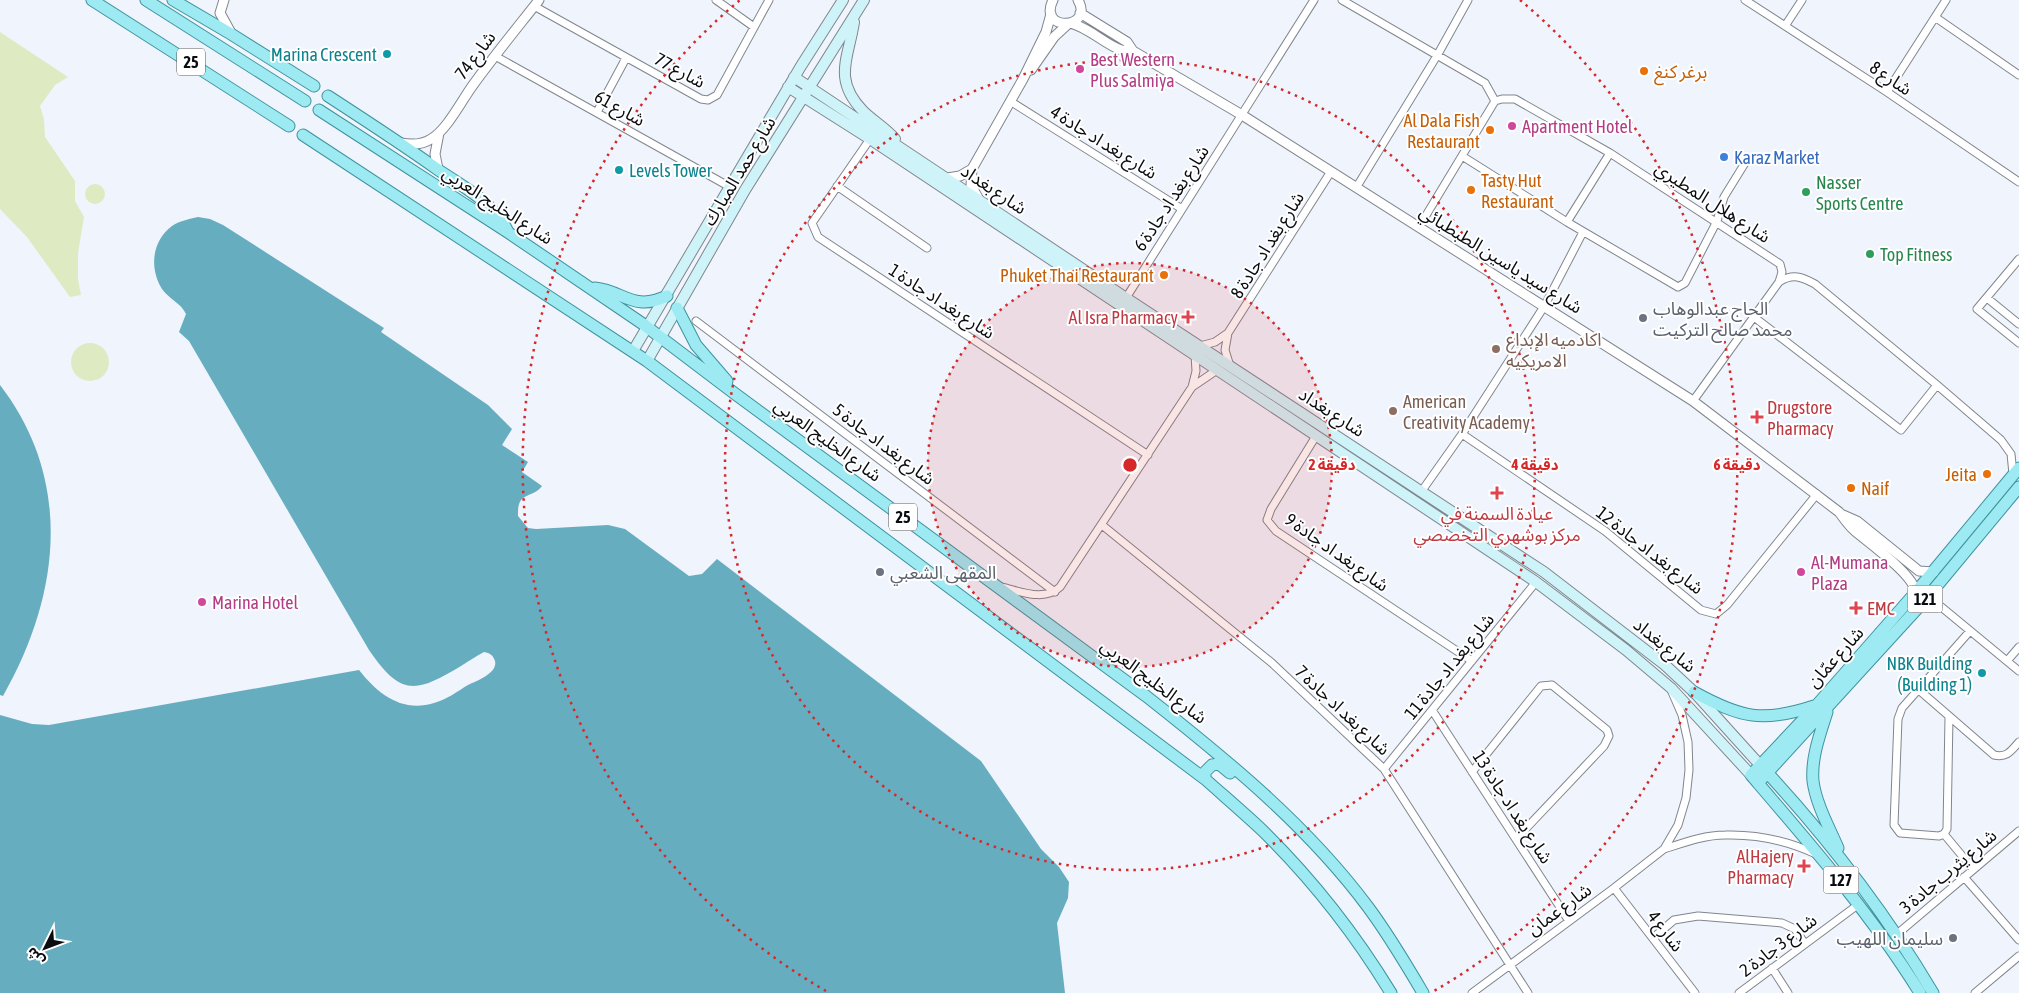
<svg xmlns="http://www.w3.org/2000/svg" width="2019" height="993" font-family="'Asap Condensed','Noto Sans Arabic',sans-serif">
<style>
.green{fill:#deebc2}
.water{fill:#67adc0}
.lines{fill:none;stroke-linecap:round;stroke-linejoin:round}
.minor-casing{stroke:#81868e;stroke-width:9}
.tertiary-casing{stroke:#81868e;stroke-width:11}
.secondary-casing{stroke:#81868e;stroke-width:12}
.primary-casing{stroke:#3f939e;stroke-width:13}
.minor{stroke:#fff;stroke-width:7}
.tertiary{stroke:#fff;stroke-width:9}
.secondary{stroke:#cef4f9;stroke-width:10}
.primary{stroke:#9deaf3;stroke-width:11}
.ring{fill:none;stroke:#d62828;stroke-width:2.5;stroke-dasharray:2.5 5}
.culture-dot{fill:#0f9aa8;stroke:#fff;stroke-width:2}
.hotel-dot{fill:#d1479c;stroke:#fff;stroke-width:2}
.food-dot{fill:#e8710a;stroke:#fff;stroke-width:2}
.shop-dot{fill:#3f7fe0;stroke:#fff;stroke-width:2}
.leisure-dot{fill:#2e9e5b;stroke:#fff;stroke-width:2}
.health-dot{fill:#e0444e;stroke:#fff;stroke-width:2}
.worship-dot{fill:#6b7280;stroke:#fff;stroke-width:2}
.education-dot{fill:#8d6e63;stroke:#fff;stroke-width:2}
.labels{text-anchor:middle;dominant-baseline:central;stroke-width:4;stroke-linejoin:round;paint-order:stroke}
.shield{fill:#fff;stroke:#545557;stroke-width:1}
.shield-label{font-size:16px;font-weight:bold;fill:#0a0c0f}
.culture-label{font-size:18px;fill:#0d838f;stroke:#fff;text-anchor:end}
.street-label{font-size:18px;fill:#0a0c0f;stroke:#fff}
.hotel-label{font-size:18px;fill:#b23c85;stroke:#fff;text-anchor:start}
.food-label{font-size:18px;fill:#c56008;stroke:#fff;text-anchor:start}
.shop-label{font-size:18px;fill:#366cbe;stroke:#fff;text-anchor:start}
.leisure-label{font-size:18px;fill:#27864d;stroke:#fff;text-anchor:start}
.worship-label{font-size:18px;fill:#5b616d;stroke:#fff;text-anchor:start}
.health-label{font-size:18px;fill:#be3a42;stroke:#fff;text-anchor:end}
.education-label{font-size:18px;fill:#785e54;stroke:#fff;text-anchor:start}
.centre{fill:#d62828;stroke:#fff;stroke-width:2.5}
.ring-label{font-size:15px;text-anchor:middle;font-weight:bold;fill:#d62828;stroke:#fff;stroke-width:4;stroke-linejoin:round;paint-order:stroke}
</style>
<rect width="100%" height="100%" fill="#eff4fd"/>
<path class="green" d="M0 32 68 77 55 85 40 106 44 119 45 137 75 181V201L84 217 78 253V279L81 295 70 297 27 237 0 209Z
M85 194a10 10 0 1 1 20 0a10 10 0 1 1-20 0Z
M71 362a19 19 0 1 1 38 0a19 19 0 1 1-38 0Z"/>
<path class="water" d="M198 217 210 219 223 225 384 328 381 332 488 405 512 429 502 445 528 462 522 472 542 486C531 500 517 490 518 516L528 528 536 529 608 525 625 529 689 576 702 574 717 559 981 761 1041 849 1059 867 1069 882 1068 898 1057 923 1065 993H0V715L32 724 49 725 359 670C378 694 402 713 434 703 446 700 458 691 468 685 477 681 498 673 495 661 493 655 490 653 484 652 476 656 469 661 461 666 416 693 401 697 369 650L189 341 179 332 186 314C181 303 169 299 162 289 149 268 152 241 172 226 179 221 189 219 198 217Z
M0 385C74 481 60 596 3 696L0 695Z"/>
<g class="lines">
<defs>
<path id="minor" d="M716 0 754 27
M1342 0 1485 83 1495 101
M1745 0 1887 92 2019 182
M534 6 701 99 708 100 717 95 769 0
M1935 17 2019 75
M1785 26 1802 0
M495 56 730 187
M1887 92 1946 0
M1010 101 1182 209
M1495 101 1502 99H1515L1610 153 1780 264 1782 272 1779 282 1693 401
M597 112 626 58
M870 139 812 223 818 237 1148 455
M1462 156 1567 222 1678 287 1685 283 1717 221 1724 197 1745 163
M837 186 927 248
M1356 188 1438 54 1468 0
M1567 222 1610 153
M1419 227 1495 101
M2019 259 1977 309 2019 343
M1779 282C1793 273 1802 277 1815 284L1937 385 2001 440 2011 454 2013 474
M1126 298 1314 0
M1987 298 2019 324
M1754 317 1901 430 1937 385
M696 321 1055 592
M1200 346 1215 342 1228 333
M1230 366 1225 350 1228 333 1330 173
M1192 387 1217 370
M1462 434 1605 531 1701 610 1716 614 1727 605 1817 494
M1316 436 1271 509 1267 520 1276 531 1472 661
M1421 492 1462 434 1545 305 1583 232
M1102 525 1272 663 1384 769 1528 993
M1001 587C1020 591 1044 602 1060 587L1192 387 1196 371 1195 355
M1928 596 2019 671
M2007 661 2019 647
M1919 690 1994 755C2007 758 2011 751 2019 742
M1432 710 1569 921
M1384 769 1536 582
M1472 772 1541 686 1552 685 1607 730 1609 736 1604 746 1516 839
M1944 834 1939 836 1900 833 1894 825 1898 719 1902 708 1970 631
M1944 834 1947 829 1949 717
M1944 834 1973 869
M1664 849C1683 843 1704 835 1725 835 1756 834 1788 841 1816 854
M1964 877 2019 940
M1614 888 1695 993
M1896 935 2019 831
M1653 938 1674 920 1698 916 1782 923 1795 929 1805 944
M1772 968 1788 993
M1472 993 1614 888 1664 849 1678 825 1686 798 1689 770 1688 742 1682 715 1672 692
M1739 993 1859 904
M1975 993 2019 956"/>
<path id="tertiary" d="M224 0 220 13 231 33
M1053 0C1037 32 1095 30 1078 0
M1080 13 1127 42 1133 51 1242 115 1693 401 1839 512C1844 518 1848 525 1854 530 1870 544 1912 573 1916 592
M1070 23C1091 27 1115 55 1133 51
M1031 70 1054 37 1068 24
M401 143C412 145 422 145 431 139 447 130 462 100 473 85 494 56 517 28 539 0
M438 169 435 154 439 133
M947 178 960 176 972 169
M978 198 971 185 972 169 1023 79 1046 32 1051 14
M1841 514 1857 521 1919 571 1934 572"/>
<path id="secondary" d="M854 22C849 57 832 79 863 111 873 121 886 128 895 139
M794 77 1126 298 1544 572 1665 665 1694 692 1760 765
M788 87 870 139 1536 582 1626 650 1671 688 1751 775
M633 351 801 66 843 0
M647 361 745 190 864 0"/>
<path id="primary" d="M92 0 289 126
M146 0 305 101
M173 0 231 34 314 86
M328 96C365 120 402 144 437 169 463 187 494 202 508 232
M319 110 509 233 643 324 734 393 1146 696C1226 759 1307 825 1368 907 1388 934 1406 964 1423 993
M303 135 647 361 1205 779C1224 796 1244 813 1262 830 1312 879 1355 934 1391 993
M595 288C624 291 633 312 667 296
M677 308 696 345 727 381
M1694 692C1741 718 1763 723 1814 706
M1827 712C1820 734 1811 758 1813 781 1816 804 1829 827 1838 848
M1763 768C1827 837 1885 912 1933 993
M1205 779V772L1212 765 1219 764 1230 773
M1758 783 1926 599 2019 487
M1920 993C1871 914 1811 845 1751 775L1816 706 1916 592 2019 468"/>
</defs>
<use href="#minor" class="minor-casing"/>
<use href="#tertiary" class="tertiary-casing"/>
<use href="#secondary" class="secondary-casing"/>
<use href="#primary" class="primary-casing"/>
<use href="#minor" class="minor"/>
<use href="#tertiary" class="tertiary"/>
<use href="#secondary" class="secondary"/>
<use href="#primary" class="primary"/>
</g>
<circle cx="1130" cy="465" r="202" fill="#d62828" fill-opacity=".12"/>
<g class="ring">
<circle cx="1130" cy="465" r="202"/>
<circle cx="1130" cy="465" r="405"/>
<path d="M826 991A607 607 0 0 1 740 0M1520 0A607 607 0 0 1 1434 991"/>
</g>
<g class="culture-dot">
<circle cx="387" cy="54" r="5"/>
<circle cx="619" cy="170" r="5"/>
<circle cx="1982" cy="673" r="5"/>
</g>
<g class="hotel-dot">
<circle cx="1080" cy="69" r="5"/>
<circle cx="1512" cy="126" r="5"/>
<circle cx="1801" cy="572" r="5"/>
<circle cx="202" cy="602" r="5"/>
</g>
<g class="food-dot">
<circle cx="1644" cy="71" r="5"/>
<circle cx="1490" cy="130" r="5"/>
<circle cx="1471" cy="190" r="5"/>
<circle cx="1164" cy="275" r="5"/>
<circle cx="1987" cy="474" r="5"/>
<circle cx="1851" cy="488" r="5"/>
</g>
<circle class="shop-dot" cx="1724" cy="157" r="5"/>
<g class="leisure-dot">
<circle cx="1806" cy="192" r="5"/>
<circle cx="1870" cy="254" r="5"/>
</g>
<g class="health-dot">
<path d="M1185.5 309.5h5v5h5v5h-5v5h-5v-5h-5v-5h5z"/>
<path d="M1754.5 409.5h5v5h5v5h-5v5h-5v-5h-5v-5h5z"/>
<path d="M1494.5 485.5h5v5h5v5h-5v5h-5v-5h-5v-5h5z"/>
<path d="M1853.5 600.5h5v5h5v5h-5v5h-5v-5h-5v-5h5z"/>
<path d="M1801.5 858.5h5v5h5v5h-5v5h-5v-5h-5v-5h5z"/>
</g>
<g class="worship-dot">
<circle cx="1643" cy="318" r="5"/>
<circle cx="880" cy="572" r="5"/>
<circle cx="1953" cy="938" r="5"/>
</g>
<g class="education-dot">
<circle cx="1496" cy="349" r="5"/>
<circle cx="1393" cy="411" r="5"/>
</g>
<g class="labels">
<g class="shield">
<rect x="177" y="48.5" width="28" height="27" rx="4"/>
<rect x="889" y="503.5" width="28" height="27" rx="4"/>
<rect x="1907.5" y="585.5" width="35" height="27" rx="4"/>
<rect x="1823.5" y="866.5" width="35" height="27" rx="4"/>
</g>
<g class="shield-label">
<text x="191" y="62">25</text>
<text x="903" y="517">25</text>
<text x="1925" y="599">121</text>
<text x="1841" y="880">127</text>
</g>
<g class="culture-label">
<text x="377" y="54">Marina Crescent</text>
<text x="629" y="170" text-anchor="start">Levels Tower</text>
<text x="1972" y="663">NBK Building<tspan x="1972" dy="21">(Building 1)</tspan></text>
</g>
<g class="street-label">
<text transform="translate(475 55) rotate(-53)">شارع 74</text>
<text transform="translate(680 70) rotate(28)">شارع 77</text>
<text transform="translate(1891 78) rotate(34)">شارع 8</text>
<text transform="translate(620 108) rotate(29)">شارع 61</text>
<text transform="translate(1104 142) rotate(32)">شارع بغد اد جادة 4</text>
<text transform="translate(739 171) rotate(-59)">شارع حمد المبارك</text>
<text transform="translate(994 189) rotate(34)">شارع بغداد</text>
<text transform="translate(1171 198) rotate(-57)">شارع بغد اد جادة 6</text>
<text transform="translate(1713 202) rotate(33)">شارع هلال المطيري</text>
<text transform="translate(498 205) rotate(33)">شارع الخليج العربي</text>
<text transform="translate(1267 245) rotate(-58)">شارع بغد اد جادة 8</text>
<text transform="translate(1501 259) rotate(32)">شارع سيد ياسين الطبطبائي</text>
<text transform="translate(942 301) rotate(33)">شارع بغد اد جادة 1</text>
<text transform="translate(1332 412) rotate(33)">شارع بغداد</text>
<text transform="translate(828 440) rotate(36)">شارع الخليج العربي</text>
<text transform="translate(884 444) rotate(37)">شارع بغد اد جادة 5</text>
<text transform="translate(1650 550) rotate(38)">شارع بغد اد جادة 12</text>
<text transform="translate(1337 552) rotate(35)">شارع بغد اد جادة 9</text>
<text transform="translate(1665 645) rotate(39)">شارع بغداد</text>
<text transform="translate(1835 657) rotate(-48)">شارع عمّان</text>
<text transform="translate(1449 666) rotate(-51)">شارع بغد اد جادة 11</text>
<text transform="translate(1154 681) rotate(37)">شارع الخليج العربي</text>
<text transform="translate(1343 710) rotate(43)">شارع بغد اد جادة 7</text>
<text transform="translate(1513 807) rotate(57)">شارع بغد اد جادة 13</text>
<text transform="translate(1948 871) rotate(-40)">شارع يثرب جادة 3</text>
<text transform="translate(1559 909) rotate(-36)">شارع عمان</text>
<text transform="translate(1666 931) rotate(52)">شارع 4</text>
<text transform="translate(1778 945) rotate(-37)">شارع 3 جادة 2</text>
</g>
<g class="hotel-label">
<text x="1090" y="59">Best Western<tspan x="1090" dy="21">Plus Salmiya</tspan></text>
<text x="1522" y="126">Apartment Hotel</text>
<text x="1811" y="562">Al-Mumana<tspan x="1811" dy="21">Plaza</tspan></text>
<text x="212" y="602">Marina Hotel</text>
</g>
<g class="food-label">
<text x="1654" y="71">برغر كنغ</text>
<text x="1480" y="120" text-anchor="end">Al Dala Fish<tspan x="1480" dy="21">Restaurant</tspan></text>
<text x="1481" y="180">Tasty Hut<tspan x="1481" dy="21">Restaurant</tspan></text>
<text x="1154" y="275" text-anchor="end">Phuket Thai Restaurant</text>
<text x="1977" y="474" text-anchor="end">Jeita</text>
<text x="1861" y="488">Naif</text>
</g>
<g class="shop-label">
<text x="1734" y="157">Karaz Market</text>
</g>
<g class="leisure-label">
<text x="1816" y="182">Nasser<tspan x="1816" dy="21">Sports Centre</tspan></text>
<text x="1880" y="254">Top Fitness</text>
</g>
<g class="worship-label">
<text x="1653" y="308">الحاج عبدالوهاب<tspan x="1653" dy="21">محمد صالح التركيت</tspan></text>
<text x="890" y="572">المقهى الشعبي</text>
<text x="1943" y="938" text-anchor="end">سليمان اللهيب</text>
</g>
<g class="health-label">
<text x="1178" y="317">Al Isra Pharmacy</text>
<text x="1767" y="407" text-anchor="start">Drugstore<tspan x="1767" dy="21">Pharmacy</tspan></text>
<text x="1497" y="513" text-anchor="middle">عيادة السمنة في<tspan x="1497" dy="21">مركز بوشهري التخصصي</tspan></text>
<text x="1867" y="608" text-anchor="start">EMC</text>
<text x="1794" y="856">AlHajery<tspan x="1794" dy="21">Pharmacy</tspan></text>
</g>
<g class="education-label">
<text x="1506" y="339">اكادميه الإبداع<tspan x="1506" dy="21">الامريكيه</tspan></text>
<text x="1403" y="401">American<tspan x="1403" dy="21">Creativity Academy</tspan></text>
</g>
</g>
<circle cx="1130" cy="465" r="8" class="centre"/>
<g class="ring-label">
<text x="1332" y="470">2 دقيقة</text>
<text x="1535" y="470">4 دقيقة</text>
<text x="1737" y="470">6 دقيقة</text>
</g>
<g transform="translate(45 948) rotate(228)" stroke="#ffffff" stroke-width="4" paint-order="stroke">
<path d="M0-4L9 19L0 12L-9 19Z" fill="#0a0c0f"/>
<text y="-8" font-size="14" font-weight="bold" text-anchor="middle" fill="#0a0c0f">ش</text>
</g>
</svg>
